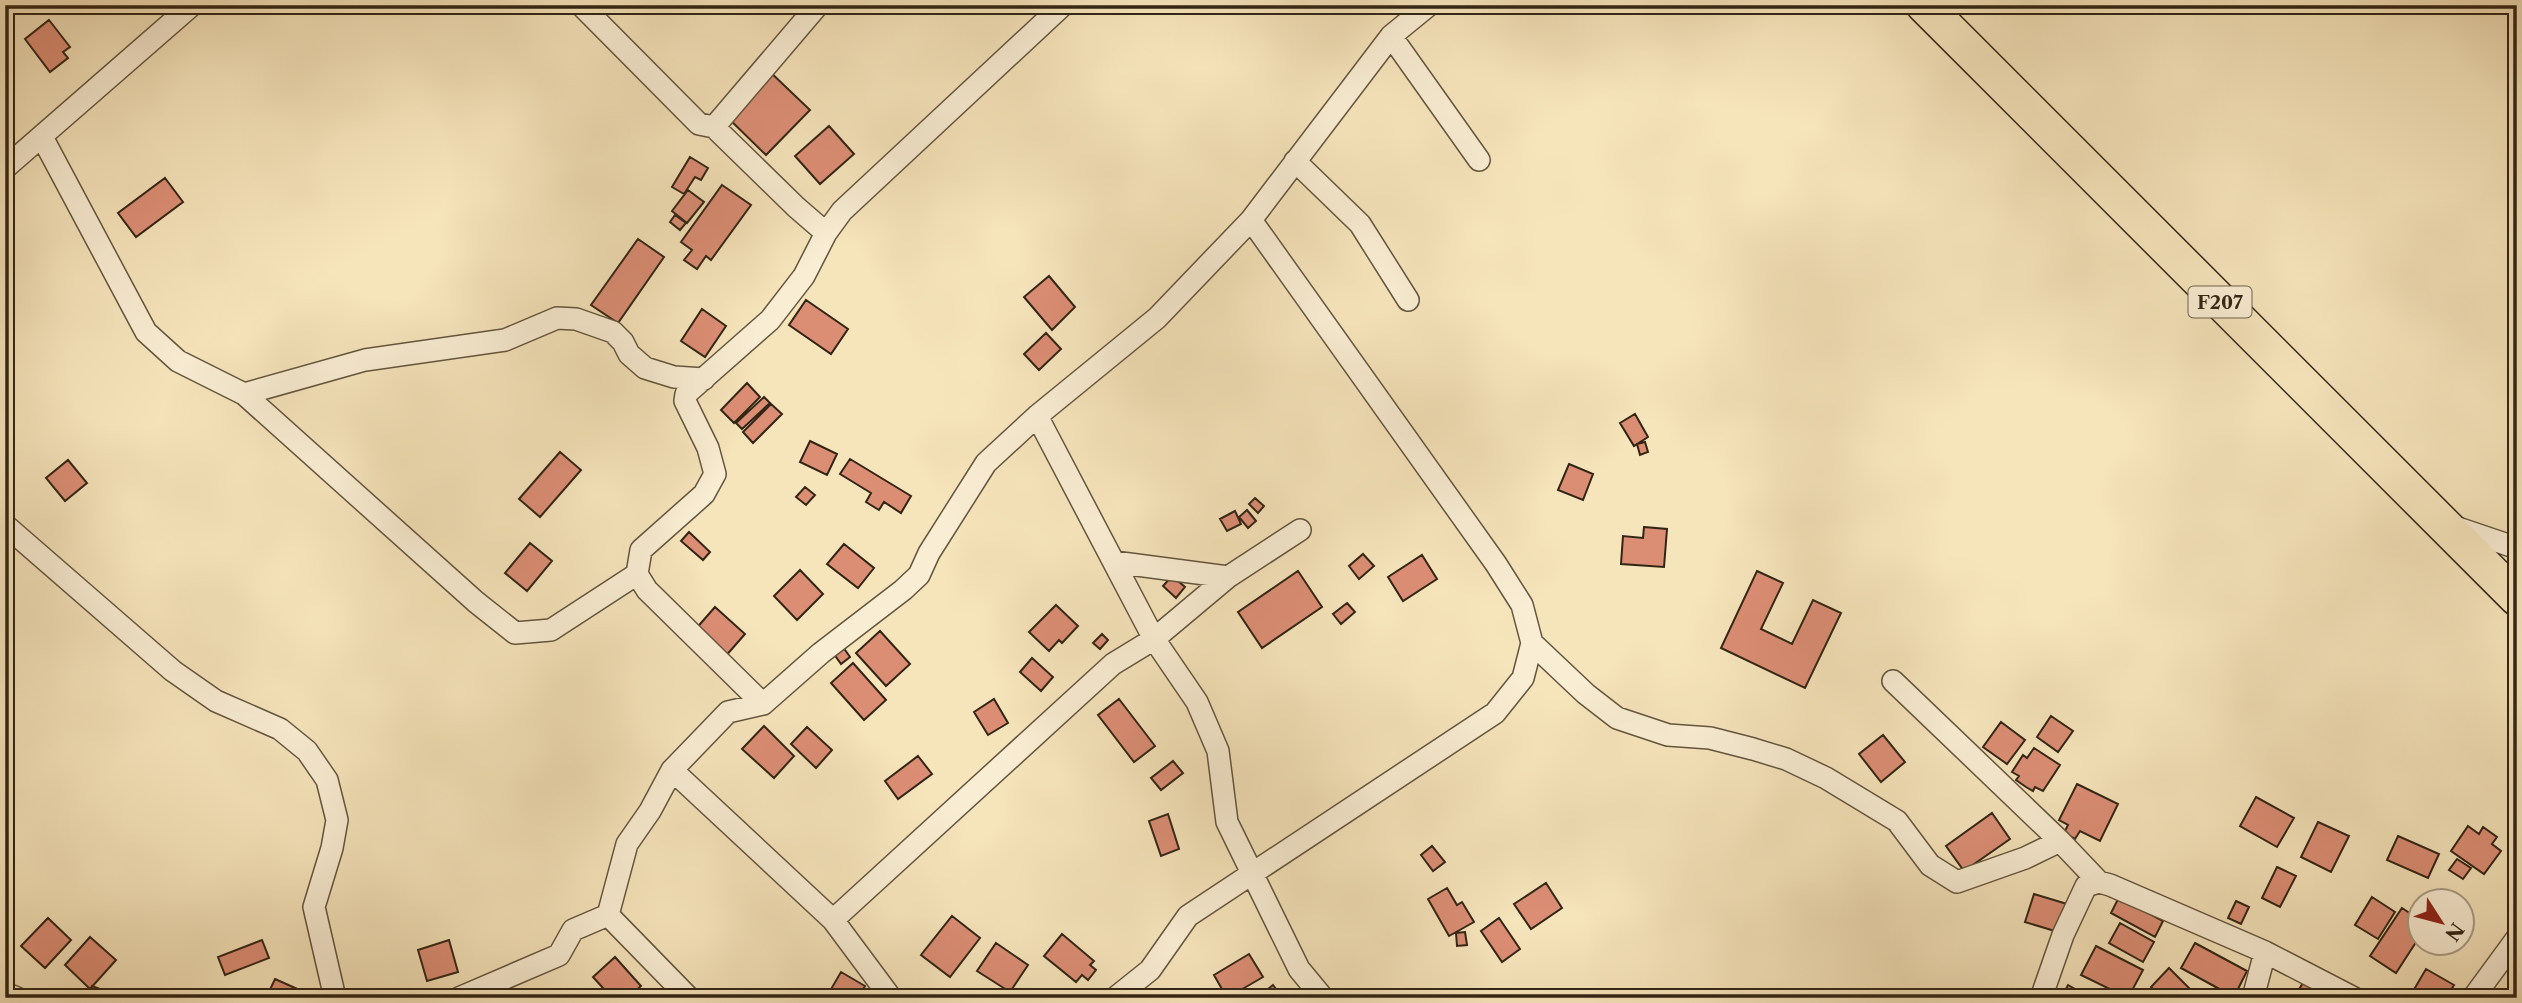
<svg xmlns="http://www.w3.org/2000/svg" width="2522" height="1003" font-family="'Libre Caslon Text',serif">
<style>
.building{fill:#dc8e75;stroke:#322515;stroke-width:2}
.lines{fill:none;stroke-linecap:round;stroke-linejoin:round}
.street-casing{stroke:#63553e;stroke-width:24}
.primary-casing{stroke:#322515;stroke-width:38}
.street{stroke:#f9edd3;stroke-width:21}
.primary{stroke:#f6e4bb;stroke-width:35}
.labels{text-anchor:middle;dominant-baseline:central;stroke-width:6;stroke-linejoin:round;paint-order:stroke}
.shield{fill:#f9edd3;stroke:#6e614e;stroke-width:2}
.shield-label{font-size:19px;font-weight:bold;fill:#322515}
</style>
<rect width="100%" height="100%" fill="#f6e4bb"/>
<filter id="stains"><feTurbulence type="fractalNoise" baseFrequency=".00286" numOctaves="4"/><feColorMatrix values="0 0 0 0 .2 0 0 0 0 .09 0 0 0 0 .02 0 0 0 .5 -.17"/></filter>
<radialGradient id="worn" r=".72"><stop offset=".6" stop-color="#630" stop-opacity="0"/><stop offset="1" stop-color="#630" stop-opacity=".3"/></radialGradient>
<path class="building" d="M49 20 70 47 63 52 68 58 50 72 25 39Z
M767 69 810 110 766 155 724 114Z
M829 126 854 154 820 184 795 156Z
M690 157 708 168 701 180 695 177 684 194 672 187Z
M165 178 183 202 136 237 118 213Z
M722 185 751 205 711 260 706 256 697 269 684 260 692 250 681 242Z
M688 190 704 202 687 223 672 211Z
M675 215 686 223 680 230 670 222Z
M638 239 664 257 618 323 591 305Z
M1049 276 1075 307 1052 330 1024 297Z
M806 300 848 329 831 354 789 325Z
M702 309 726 326 705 357 681 341Z
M1046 333 1061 349 1039 370 1024 354Z
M747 383 760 397 734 423 721 410Z
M764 397 770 403 742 429 736 423Z
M771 404 782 414 753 443 743 432Z
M1635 414 1648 437 1634 446 1620 423Z
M810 441 837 454 827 475 800 462Z
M1645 442 1648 452 1640 455 1637 444Z
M560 452 581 470 540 517 519 499Z
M850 459 911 496 901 513 884 502 879 510 866 502 871 493 840 474Z
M68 460 87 483 65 501 46 478Z
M1569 464 1593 474 1583 500 1558 490Z
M805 487 815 495 806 505 796 497Z
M1255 498 1264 506 1258 513 1249 504Z
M1247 510 1256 521 1248 528 1239 517Z
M1235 511 1241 524 1227 531 1220 519Z
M1644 527 1667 529 1664 567 1621 564 1623 536 1643 538Z
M689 532 710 552 703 560 681 541Z
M530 543 552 561 527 591 505 573Z
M844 544 874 568 858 588 827 564Z
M1363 554 1374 566 1359 579 1349 566Z
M1422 555 1437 579 1403 601 1388 577Z
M800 570 823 594 797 620 774 596Z
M1298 571 1322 607 1262 648 1238 612Z
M1757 571 1783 583 1761 629 1792 644 1813 600 1841 613 1805 688 1721 648Z
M1172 576 1185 587 1176 598 1163 586Z
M1347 603 1355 612 1341 624 1333 614Z
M1056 605 1078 626 1062 643 1059 640 1049 651 1029 632Z
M715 607 745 634 724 658 694 631Z
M880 631 910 664 886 686 856 653Z
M1102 634 1108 640 1100 649 1093 643Z
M843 647 850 657 841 664 834 654Z
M1032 658 1053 677 1041 691 1020 672Z
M853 663 886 700 864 720 831 683Z
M994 699 1008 723 988 735 974 712Z
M1119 699 1155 746 1134 762 1098 715Z
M2051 716 2073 731 2058 752 2037 737Z
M2001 722 2025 740 2007 764 1983 747Z
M764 726 794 756 774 778 742 749Z
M807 727 832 750 816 768 791 744Z
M1883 735 1905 762 1881 782 1859 754Z
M2034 748 2060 765 2043 791 2035 787 2033 791 2026 787 2016 780 2019 776 2012 772 2023 755 2027 758Z
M918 756 932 774 898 799 885 781Z
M1173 761 1183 773 1161 790 1151 778Z
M2077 784 2118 804 2100 841 2080 831 2075 839 2064 833 2068 825 2059 820Z
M2256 797 2294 818 2277 847 2240 826Z
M1992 813 2010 839 1964 871 1946 846Z
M1168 814 1179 849 1161 856 1149 821Z
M2318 822 2349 836 2331 872 2301 857Z
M2468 826 2479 834 2483 827 2497 837 2492 844 2501 851 2484 874 2451 851Z
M2398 836 2439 854 2428 878 2387 860Z
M1432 846 1445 862 1433 871 1421 855Z
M2457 859 2471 868 2463 879 2449 870Z
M2277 867 2296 876 2280 907 2262 898Z
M1546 883 1562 908 1531 929 1514 904Z
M1447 888 1457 905 1462 902 1474 922 1449 936 1428 899Z
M2034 894 2067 904 2058 932 2025 922Z
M2119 897 2163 921 2155 937 2111 913Z
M2372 897 2395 912 2378 939 2355 925Z
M2236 901 2249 907 2241 924 2228 918Z
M2402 908 2420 920V936L2396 973 2370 956Z
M952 916 980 938 950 977 921 955Z
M48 918 71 940 45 968 21 946Z
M1499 918 1520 949 1502 962 1481 931Z
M2120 923 2154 942 2143 962 2109 943Z
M1465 932 1467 945 1457 946 1456 933Z
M1062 934 1094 961 1090 965 1096 970 1088 980 1082 975 1076 982 1044 956Z
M90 937 116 960 90 989 65 965Z
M262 940 269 958 225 975 218 957Z
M449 940 458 972 427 981 418 950Z
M996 943 1028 965 1010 992 977 971Z
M2195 943 2247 971 2234 997 2181 968Z
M2096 946 2143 970 2128 998 2081 975Z
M1249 954 1263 977 1227 998 1214 975Z
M615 957 641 986 628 998H612L593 977Z
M2169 968 2189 988 2180 998H2162L2151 987Z
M2426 969 2454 985 2446 998H2409Z
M841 972 865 986 858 998 827 996Z
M2517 978V998H2502Z
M275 979 302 991 299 998H266Z
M2304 981 2332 998H2294Z
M1273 985 1283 998H1257Z
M2068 985 2091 998H2061Z
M92 986 116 995 115 998H87Z
M1711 991 1713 998H1674Z"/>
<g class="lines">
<defs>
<path id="street" d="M581 5 699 124 714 127 796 207 826 233
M1391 36 1479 160
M714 127 818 5
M42 137 146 332 178 361 244 394 365 360 505 340 557 318 576 319 613 332 623 342 629 354 645 368 674 377 704 379
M1295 161 1360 224 1408 300
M5 168 192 5
M244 394 476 602 515 633 551 630 637 574
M1037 416 1154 639 1197 702 1218 751 1227 822 1299 969 1323 998
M5 525 173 671 216 701 280 729 307 751 327 780 337 820 332 848 314 907 335 998
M2452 526 2517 548
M1114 562 1228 577
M1532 643 1586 694 1617 718 1668 735 1710 738 1753 749 1786 759 1826 778 1897 821 1930 865 1957 882 2025 858 2060 841
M1893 681 2060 841 2099 882
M763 704 647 590 637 574 641 550 704 494 715 474 708 448 685 401 686 394 770 320 804 276 826 233 842 211 1063 5
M672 770 833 920 891 998
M608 915 689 998
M833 920 1113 664 1154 639 1228 577 1300 530
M5 993 17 998
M459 998 559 955 573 930 608 915 627 844 650 811 672 770 728 712 763 704 821 653 903 590 919 575 929 553 986 463 1037 416 1157 318 1251 220 1391 36 1429 5
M1115 998 1150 970 1188 916 1495 713 1523 678 1532 643 1522 605 1496 564 1251 220
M2041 998 2063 935 2086 886 2099 882 2110 885 2265 952 2354 998
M2253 998 2265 952
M2473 998 2517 938"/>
<path id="primary" d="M1924 5 2517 598"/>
</defs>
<use href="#street" class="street-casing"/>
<use href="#primary" class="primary-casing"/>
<use href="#street" class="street"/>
<use href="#primary" class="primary"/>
</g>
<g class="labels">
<rect class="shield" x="2188.5" y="286.5" width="63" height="31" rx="5"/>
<g class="shield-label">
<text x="2220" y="302">F207</text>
</g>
</g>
<rect width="2522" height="1003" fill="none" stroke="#f6e4bb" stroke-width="28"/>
<rect x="7" y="7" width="2508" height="989" fill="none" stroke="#322515" stroke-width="3.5"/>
<rect x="14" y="14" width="2494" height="975" fill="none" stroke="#322515" stroke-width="2"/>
<g transform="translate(2441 922) rotate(126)"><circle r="33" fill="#f9edd3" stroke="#a99d87" stroke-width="2"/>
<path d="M0-5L12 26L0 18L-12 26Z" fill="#8f2418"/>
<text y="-10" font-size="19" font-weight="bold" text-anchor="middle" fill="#322515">N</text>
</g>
<rect width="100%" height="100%" filter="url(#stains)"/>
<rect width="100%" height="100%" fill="url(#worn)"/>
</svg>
